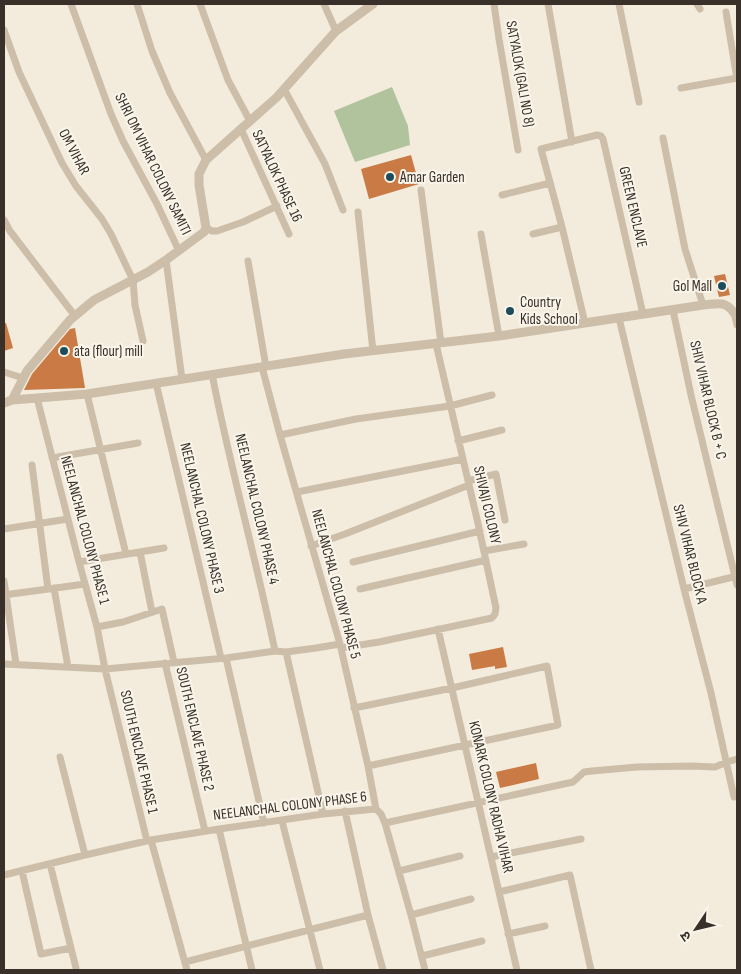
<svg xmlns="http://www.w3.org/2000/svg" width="741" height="974" font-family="'Sofia Sans Condensed','Noto Sans Devanagari',sans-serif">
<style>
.green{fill:#b0c39c}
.building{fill:#c97a45}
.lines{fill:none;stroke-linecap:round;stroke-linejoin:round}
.minor{stroke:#ccbea8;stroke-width:7}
.tertiary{stroke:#ccbea8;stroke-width:9}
.poi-dot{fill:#1d4d5b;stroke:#faf5ea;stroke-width:2}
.labels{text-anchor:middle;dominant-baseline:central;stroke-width:4;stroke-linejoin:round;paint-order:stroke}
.street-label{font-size:15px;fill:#383029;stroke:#faf5ea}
.poi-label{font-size:15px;fill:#383029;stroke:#faf5ea;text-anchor:start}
</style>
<rect width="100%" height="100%" fill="#f3ecdd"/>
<path class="green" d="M392 87 408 126 410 145 355 162 334 111Z"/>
<path class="building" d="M411 155 419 184 369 199 361 169Z
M725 274 730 295 719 297 714 276Z
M4 323H6L13 348 4 351Z
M75 328 85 388 24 390 32 374 70 329Z
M503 647 507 667 495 669V666L472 670 469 654Z
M536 763 539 779 500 788 496 772Z"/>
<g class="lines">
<path class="minor" d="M71 4 111 114 123 141 157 204 179 251
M137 4 152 51 170 93 206 160
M200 4 228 80 250 121
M324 4 336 31
M494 4 499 39 518 150
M548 4 572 142
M619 4 639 102
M697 4 700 9
M726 12 737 79
M4 30 19 72 62 163 76 186 102 219 111 234 133 280 135 305 143 341
M681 88 737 78
M284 89 325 164 343 210
M241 129 289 234
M663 138 685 249 703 305
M421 190 441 343
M502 195 550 183
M358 212 373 351
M4 220 10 231 75 316
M206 228 212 231H217L243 222 277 206
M481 234 499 336
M533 234 562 227
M166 260 182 379
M248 261 266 367
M673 310 691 395 737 585
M734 313 737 325
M619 318 684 589 711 693 734 797
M585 323 562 227 541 149 597 135 601 136 603 139 643 314
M262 367 280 435 340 644 368 766 376 809
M4 372 23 378
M212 374C230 467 256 558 275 651
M156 383 221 658
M87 394 126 554
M37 398 79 562 97 627 105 669 147 841
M280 435 356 419 450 406 492 395
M458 441 502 430
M52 458 138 443
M32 465 48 589
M468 481 496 474 505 520
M297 492 463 459
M4 529 68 519
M311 546 345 534 469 485
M484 551 524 544
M140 552 152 612
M79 562 164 548
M353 562 480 531
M4 581 16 664
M54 588 68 667
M360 589 486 560
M684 589 737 576
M4 595 85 584
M97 627 123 622 162 609 174 662
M438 629 517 970
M341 648 379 642 492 618 495 614 496 608 477 519 436 344
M286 652 323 814
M226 658 264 823
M165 663 205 831
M4 664 105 669 226 658 275 651 286 652 316 648 340 644
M354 708 452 688 547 666 558 725 368 766
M60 757 85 855
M345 811 368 915 383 970
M282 821 320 970
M385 823 411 915 425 970
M219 829 252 970
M151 840 187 970
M491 857 581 839
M50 864 76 968
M22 871 41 954 71 948
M399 871 460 856
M4 875 85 855 151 840 219 829 323 814 376 809 381 814 385 823 573 782 584 772 592 771 637 767 691 766 715 767 727 762 737 759
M499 892 570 875 591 970
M411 915 471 899
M508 934 545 926
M422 956 482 941
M185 962 309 930 368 915"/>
<path class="tertiary" d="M12 400 27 371 70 320 94 300 148 272 166 260 204 232 206 228 199 185V174L206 160 277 97 336 31 373 4
M4 403 12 400 87 394 344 354 499 336 703 305C717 304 725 300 734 313"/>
</g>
<g class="poi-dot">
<circle cx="390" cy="177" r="5"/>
<circle cx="722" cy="286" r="5"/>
<circle cx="510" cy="311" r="5"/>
<circle cx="64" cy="351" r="5"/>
</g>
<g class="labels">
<g class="street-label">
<text transform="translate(520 74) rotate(80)">SATYALOK (GALI NO 8)</text>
<text transform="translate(74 152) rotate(62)">OM VIHAR</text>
<text transform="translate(153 164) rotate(64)">SHRI OM VIHAR COLONY SAMITI</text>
<text transform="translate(277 176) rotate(65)">SATYALOK PHASE 16</text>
<text transform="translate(633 207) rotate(77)">GREEN ENCLAVE</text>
<text transform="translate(708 400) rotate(77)">SHIV VIHAR BLOCK B + C</text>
<text transform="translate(487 505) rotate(77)">SHIVAJI COLONY</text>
<text transform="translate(257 509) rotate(77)">NEELANCHAL COLONY PHASE 4</text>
<text transform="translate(202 518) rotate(77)">NEELANCHAL COLONY PHASE 3</text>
<text transform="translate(85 530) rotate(75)">NEELANCHAL COLONY PHASE 1</text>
<text transform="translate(690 554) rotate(76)">SHIV VIHAR BLOCK A</text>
<text transform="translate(336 584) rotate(75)">NEELANCHAL COLONY PHASE 5</text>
<text transform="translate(195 729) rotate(77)">SOUTH ENCLAVE PHASE 2</text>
<text transform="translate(139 752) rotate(77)">SOUTH ENCLAVE PHASE 1</text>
<text transform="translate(491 797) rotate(77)">KONARK COLONY RADHA VIHAR</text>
<text transform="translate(290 806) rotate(-7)">NEELANCHAL COLONY PHASE 6</text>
</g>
<g class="poi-label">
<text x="400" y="177">Amar Garden</text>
<text x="712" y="286" text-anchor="end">Gol Mall</text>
<text x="520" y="302">Country<tspan x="520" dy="17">Kids School</tspan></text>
<text x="74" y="351">ata (flour) mill</text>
</g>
</g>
<rect width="741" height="974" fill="none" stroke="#383029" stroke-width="10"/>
<g transform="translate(696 929) rotate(235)" stroke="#faf5ea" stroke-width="4" paint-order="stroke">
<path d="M0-4L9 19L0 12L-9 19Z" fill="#383029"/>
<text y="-8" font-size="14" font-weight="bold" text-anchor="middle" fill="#383029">उ</text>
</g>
</svg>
